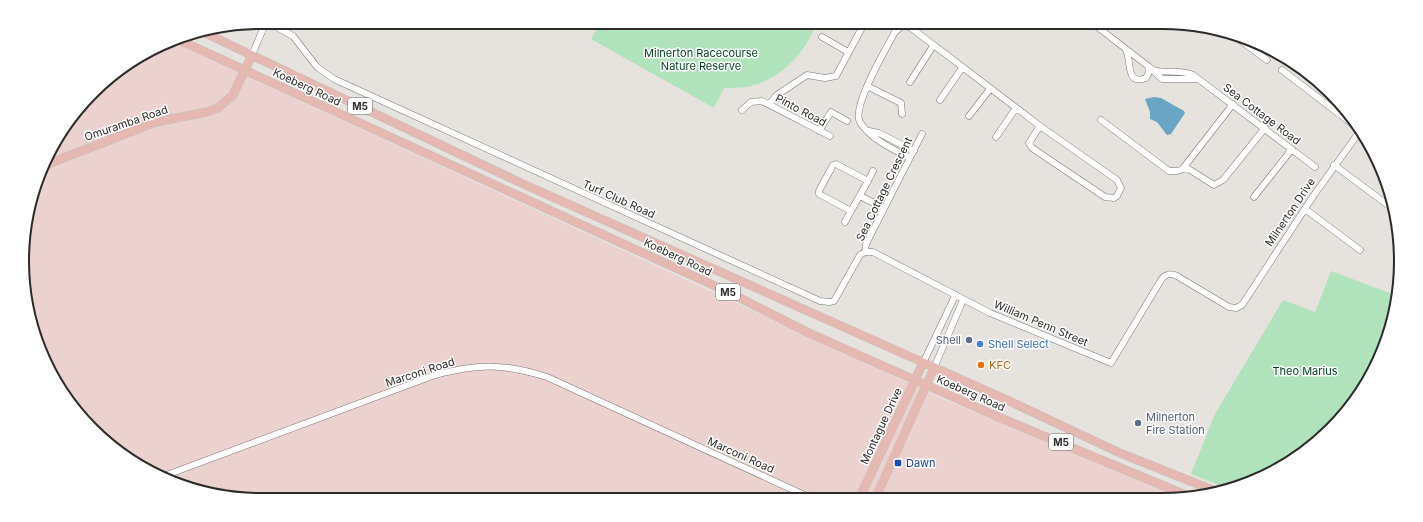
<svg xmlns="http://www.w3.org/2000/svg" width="1423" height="522" font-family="Inter,sans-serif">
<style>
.industrial{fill:#ecd2ce}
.green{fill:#b0e2bc}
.water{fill:#6aa6c4}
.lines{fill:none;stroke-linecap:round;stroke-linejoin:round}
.minor-casing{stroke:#797572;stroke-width:7}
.major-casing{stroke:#c0bfbf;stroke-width:9}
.minor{stroke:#fff;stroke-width:6}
.major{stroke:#e6b8b2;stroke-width:8}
.service-dot{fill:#5c6f8a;stroke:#fff;stroke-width:1.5}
.shop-dot{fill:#3f7fe0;stroke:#fff;stroke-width:1.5}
.food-dot{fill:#e8710a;stroke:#fff;stroke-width:1.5}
.transit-dot{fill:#1a4fb4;stroke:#fff;stroke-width:1.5}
.labels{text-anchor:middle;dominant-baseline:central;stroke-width:3;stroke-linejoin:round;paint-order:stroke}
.shield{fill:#fff;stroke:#6c6b6a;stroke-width:1}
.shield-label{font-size:10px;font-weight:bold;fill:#2d2b2a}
.park-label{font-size:11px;fill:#044421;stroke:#fff}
.street-label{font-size:11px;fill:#2d2b2a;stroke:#fff}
.service-label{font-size:11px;fill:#4e5e75;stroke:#fff;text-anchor:end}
.shop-label{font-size:11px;fill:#366cbe;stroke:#fff;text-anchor:start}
.food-label{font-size:11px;fill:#c56008;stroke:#fff;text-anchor:start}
.transit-label{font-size:11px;fill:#164399;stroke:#fff;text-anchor:start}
.rim{fill:none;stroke:#2d2b2a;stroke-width:2}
</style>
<rect width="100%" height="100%" fill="#e6e2de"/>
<path class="industrial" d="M169 40 943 399 1188 498 261 500 199 492 128 460 62 394 30 323 24 230 47 155 103 81Z"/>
<path class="green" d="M617 22H816C808 52 778 82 746 87 739 88 731 88 724 88L714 108 591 39 598 27Z
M1331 271 1395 295 1393 323 1369 381 1320 441 1267 475 1227 488 1191 474 1215 414 1283 300 1315 312Z"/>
<path class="water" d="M1154 97 1161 98 1184 111 1185 113 1171 134 1167 135 1157 122 1150 119V112L1145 99Z"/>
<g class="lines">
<defs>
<path id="minor" d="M267 22 293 36 317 67 334 79 820 301 829 302 834 301 860 255 865 252H873L990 313 1111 363 1161 280C1165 274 1171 273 1177 276L1229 307 1236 308 1242 305 1314 195 1360 131
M1091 22 1148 66 1162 79H1197
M1233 35 1267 60
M822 37 848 52
M1126 50C1132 61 1125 86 1146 78L1149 72 1148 66
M252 55 266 22
M1154 70C1167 74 1181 69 1193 75L1315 167
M1282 70 1355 126
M910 82 933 46
M867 86 901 103 902 114
M940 100 962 68
M769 104 777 95 807 75 825 78 836 76 865 22
M742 110 751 102 762 101 830 136
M969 116 990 89
M1101 120 1169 171H1177L1187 168 1214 185 1223 180 1265 128
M1040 126 1117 180 1121 188 1117 196 1114 198 1105 197 1032 148 1029 143Z
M819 131 831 112 847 121
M869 131 879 133 914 151
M996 137 1016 108
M910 158C894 150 869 138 860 122 851 107 887 47 895 32L902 26 910 27 1040 126
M836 164 868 181 851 211 819 194V191L833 165Z
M1334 165 1392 208
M1184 167 1233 104
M868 181 873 171
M860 196 884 208
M1254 197 1292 149
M1305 209 1360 250
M845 222 851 211
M865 252 866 244 922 134
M923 363 955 296
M934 368 963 300
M164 476 435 375C479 364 503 363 547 377L813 499"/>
<path id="major" d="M205 33 521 183 1005 399 1120 453 1215 491
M177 39 728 292 807 332 890 369 996 416 1193 498
M43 166 156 122 207 112 218 108 233 95 252 55
M859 499 923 363
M875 499 934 368"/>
</defs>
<use href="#minor" class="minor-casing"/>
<use href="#major" class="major-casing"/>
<use href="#minor" class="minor"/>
<use href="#major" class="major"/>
</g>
<g class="service-dot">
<circle cx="969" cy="340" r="4"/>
<circle cx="1138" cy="423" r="4"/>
</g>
<circle class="shop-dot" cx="980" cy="344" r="4"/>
<circle class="food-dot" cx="981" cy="365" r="4"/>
<rect class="transit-dot" x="894" y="459" width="8" height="8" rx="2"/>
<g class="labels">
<g class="shield">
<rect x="348" y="98" width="24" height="16" rx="3"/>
<rect x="716" y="284" width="24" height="16" rx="3"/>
<rect x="1049" y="434" width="24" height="16" rx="3"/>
</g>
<g class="shield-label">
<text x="360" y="106">M5</text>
<text x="728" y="292">M5</text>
<text x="1061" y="442">M5</text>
</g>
<g class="park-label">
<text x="701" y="53">Milnerton Racecourse<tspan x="701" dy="13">Nature Reserve</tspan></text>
<text x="1305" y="371">Theo Marius</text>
</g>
<g class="street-label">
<text transform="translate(307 87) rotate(25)">Koeberg Road</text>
<text transform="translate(801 110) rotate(28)">Pinto Road</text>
<text transform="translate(1262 114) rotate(37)">Sea Cottage Road</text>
<text transform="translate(126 123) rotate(-19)">Omuramba Road</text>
<text transform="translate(884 189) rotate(-64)">Sea Cottage Crescent</text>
<text transform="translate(619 199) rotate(24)">Turf Club Road</text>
<text transform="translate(1290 212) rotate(-56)">Milnerton Drive</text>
<text transform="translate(678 257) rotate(25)">Koeberg Road</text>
<text transform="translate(1041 323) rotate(23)">William Penn Street</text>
<text transform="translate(420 372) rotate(-18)">Marconi Road</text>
<text transform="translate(971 393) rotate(24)">Koeberg Road</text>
<text transform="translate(881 426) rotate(-65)">Montague Drive</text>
<text transform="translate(741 455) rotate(24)">Marconi Road</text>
</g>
<g class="service-label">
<text x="961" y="340">Shell</text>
<text x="1146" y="417" text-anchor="start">Milnerton<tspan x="1146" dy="13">Fire Station</tspan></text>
</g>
<g class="shop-label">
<text x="988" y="344">Shell Select</text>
</g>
<g class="food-label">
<text x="989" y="365">KFC</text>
</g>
<g class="transit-label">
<text x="906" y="463">Dawn</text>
</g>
</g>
<path d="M0 0H1423V522H0ZM261 29H1162A232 232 0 0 1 1394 261V261A232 232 0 0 1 1162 493H261A232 232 0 0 1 29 261V261A232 232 0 0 1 261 29Z" fill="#fff" fill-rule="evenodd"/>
<path class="rim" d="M261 29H1162A232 232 0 0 1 1394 261V261A232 232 0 0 1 1162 493H261A232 232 0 0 1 29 261V261A232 232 0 0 1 261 29Z"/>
</svg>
